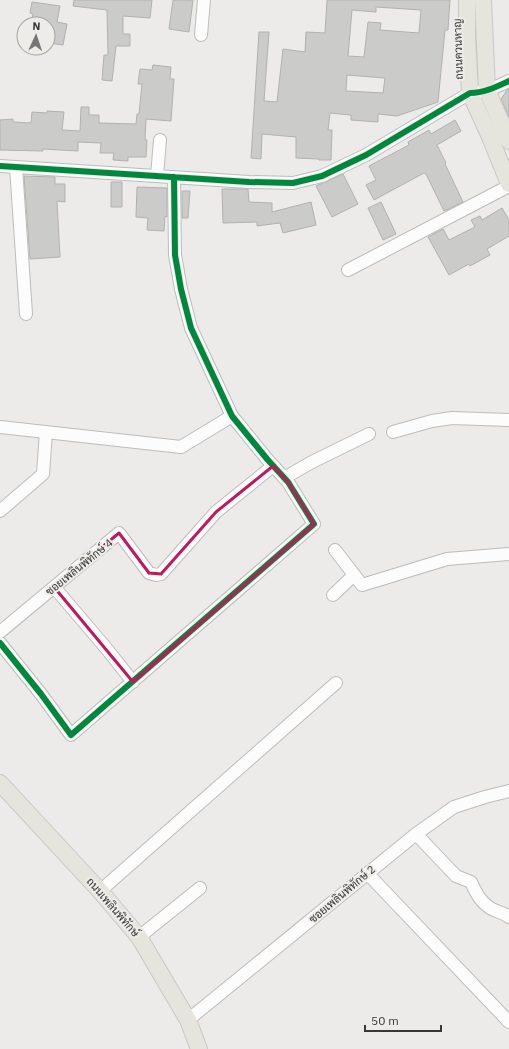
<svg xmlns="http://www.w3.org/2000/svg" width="509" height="1049" font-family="'IBM Plex Sans',Sarabun,sans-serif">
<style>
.building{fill:#cbcbc9;stroke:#b1b1af;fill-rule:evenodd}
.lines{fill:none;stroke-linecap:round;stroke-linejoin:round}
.minor-casing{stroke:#bdbcbb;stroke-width:14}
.major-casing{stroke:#c8c8c7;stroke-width:18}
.minor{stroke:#fcfcfc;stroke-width:12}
.major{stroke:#e5e4dd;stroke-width:16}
.cycleway-casing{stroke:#edece8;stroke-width:8}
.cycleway{stroke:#00873e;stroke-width:6}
.marked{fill:none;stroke:#c2185b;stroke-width:3;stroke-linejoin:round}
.labels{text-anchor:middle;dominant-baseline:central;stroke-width:4;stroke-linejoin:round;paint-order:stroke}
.street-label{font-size:11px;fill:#373736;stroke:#edece8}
</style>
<rect width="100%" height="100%" fill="#ecebe9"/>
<path class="building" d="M74 0H152L150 18 123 16V34H130V46H116L112 81 102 80 104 55H108L107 10 73 6Z
M173 0H193L189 32 169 29Z
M327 0H450L448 30H445L438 102 397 116 378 114V122L351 120V115L330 113 328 130H332L331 160H319V159L296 158V137L262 134 261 159 251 158 259 32H269L264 101 277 102 283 49 305 52 306 32 325 33ZM376 7 421 10 419 33 380 30 381 23 368 22 364 57 348 56 352 10 376 12ZM347 75 385 78 383 93 346 91Z
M32 2 60 6 57 22 67 24 63 45 48 43V24H31L33 14 30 13Z
M153 65 171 67 170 79H174L171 121 146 119 145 140H147L146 157H128V161L113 160 114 153H100L101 143 78 142V151L43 149V151L0 150V120L13 119V122L31 123 32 112 47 113V111L64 112 62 130 80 131 81 107H89V115H99V123L136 124 137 114H139L142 84H138L140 69 152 70Z
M509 89V117L501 99 507 90Z
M455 120 461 131 437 145 446 163 445 164 463 202 444 211 426 174 424 173 374 200 366 185 376 180 369 166 409 145 408 142 429 130 431 134Z
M343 174 358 204 332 217 316 186Z
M24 176 55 177V184H65V202L57 201 60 257 30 259Z
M111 182H122V207H111Z
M137 187 167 188V217L165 216 164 231 147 230 148 218 136 217Z
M222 189H248L249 202 272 203V212L311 202 316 225 283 233 280 223 257 226V222L223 223Z
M182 191H190L188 218H182Z
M381 202 396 234 383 240 368 208Z
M502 208 509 220V236L487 249 490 255 470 266 469 264 449 275 428 237 443 229 449 240 475 227 471 220 480 216 482 220Z"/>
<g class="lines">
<defs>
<path id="minor" d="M201 35 204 0
M0 166 249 182 293 183 322 176 366 155 470 93C484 93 496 87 509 81
M16 167 26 314
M157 176 160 140
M348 270 509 186
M0 427 181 447 232 416
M393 432 432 421 452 418 509 420
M284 478 312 462 369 434
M0 511 43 474 46 432
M335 550 362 585 447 559 509 554
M54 587 106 648 133 682
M333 595 354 575
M0 632 119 533 149 573 156 575 161 574 216 512 273 466
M0 643 41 694 71 735 314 524 288 482 267 459 232 416 191 328 181 289 175 255 174 177
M416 834 456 876 471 882C476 893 481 903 492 909 498 912 504 913 509 917
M367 873 509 1022
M100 891 336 683
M139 937 200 888
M188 1020 416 834 454 807 485 797 509 791"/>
<path id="major" d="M467 0V37L470 93 490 137 509 184
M483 0 487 90 509 141
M0 783 100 891 139 937 188 1020 199 1049"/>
</defs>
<use href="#minor" class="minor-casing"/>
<use href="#major" class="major-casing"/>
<use href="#minor" class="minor"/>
<use href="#major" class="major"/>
<defs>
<path id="cycleway" d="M0 166 249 182 293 183 322 176 366 155 470 93C484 93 496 87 509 81
M0 643 41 694 71 735 314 524 288 482 267 459 232 416 191 328 181 289 175 255 174 177"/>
</defs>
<use href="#cycleway" class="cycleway-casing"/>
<use href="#cycleway" class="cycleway"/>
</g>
<path class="marked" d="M273 466 288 482 314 524 133 682 54 587 119 533 149 573 161 574 216 512Z"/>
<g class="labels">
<g class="street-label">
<text transform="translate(458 49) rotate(-92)">ถนนควนหาญ</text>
<text transform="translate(79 567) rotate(-39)">ซอยเพลินพิทักษ์ 4</text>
<text transform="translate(342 894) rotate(-40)">ซอยเพลินพิทักษ์ 2</text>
<text transform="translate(113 907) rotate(49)">ถนนเพลินพิทักษ์</text>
</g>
</g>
<g transform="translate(36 36) rotate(3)"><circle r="19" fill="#edece8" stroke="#a4a4a1"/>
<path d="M0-3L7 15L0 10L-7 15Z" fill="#767675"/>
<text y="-6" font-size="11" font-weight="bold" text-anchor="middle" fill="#373736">N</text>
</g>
<path d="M365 1025v6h76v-6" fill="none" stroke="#373736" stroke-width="2"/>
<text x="371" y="1025" font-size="12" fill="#373736" stroke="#edece8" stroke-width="3" paint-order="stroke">50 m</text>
</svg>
